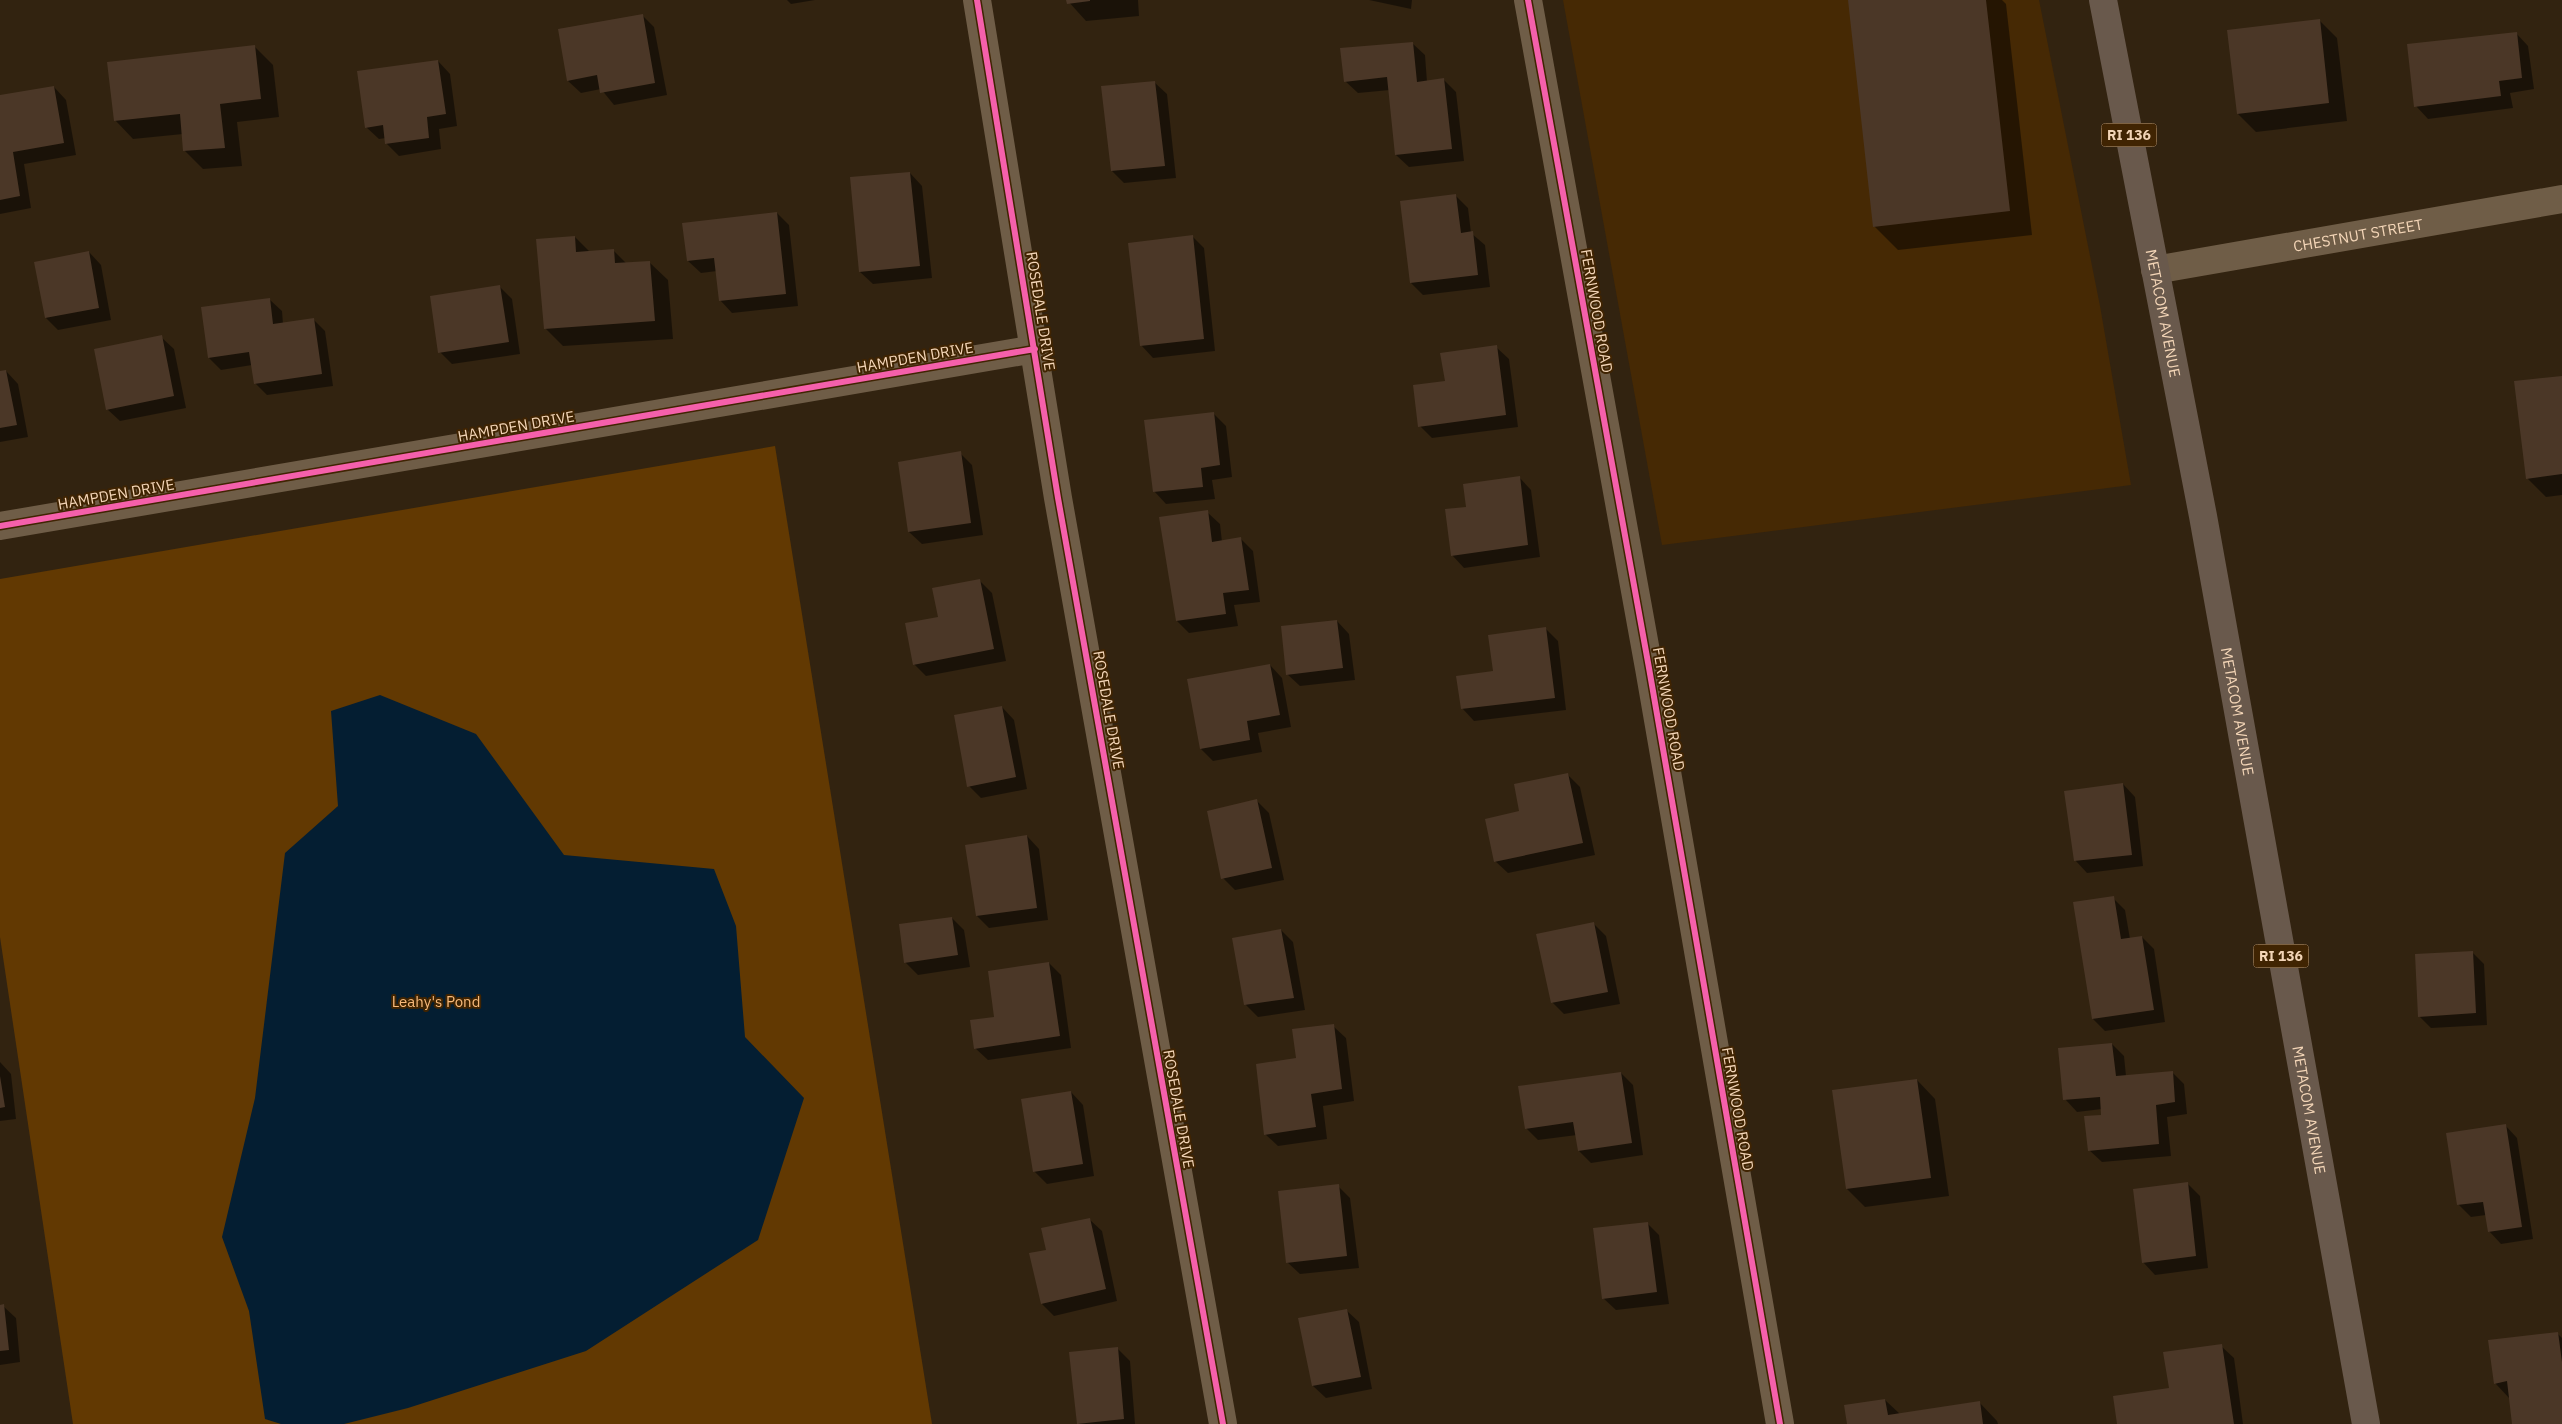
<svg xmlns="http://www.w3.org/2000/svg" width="2562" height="1424" font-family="'IBM Plex Sans',sans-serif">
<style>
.built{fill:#462904}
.green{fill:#623902}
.water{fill:#041e32}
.shadow{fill:#0007}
.building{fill:#4b3727}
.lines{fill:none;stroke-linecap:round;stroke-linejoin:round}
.street{stroke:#6f5d47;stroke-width:28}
.secondary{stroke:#6f5d47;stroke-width:28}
.primary{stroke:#69594c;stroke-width:28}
.cycleway-casing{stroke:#402402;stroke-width:9}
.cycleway{stroke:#f560ab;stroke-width:6}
.labels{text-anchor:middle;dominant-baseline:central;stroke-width:4;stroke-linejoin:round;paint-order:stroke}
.shield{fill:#402402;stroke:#bda081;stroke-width:1}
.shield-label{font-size:14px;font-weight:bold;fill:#f3d5b7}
.street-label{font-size:15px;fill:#f3d5b7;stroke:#402402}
.park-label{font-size:15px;fill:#f8ba7b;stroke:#402402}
</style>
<rect width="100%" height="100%" fill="#322310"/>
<path class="built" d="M1563 0H2039L2100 306 2131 485 1662 545Z"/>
<path class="green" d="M775 446 932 1424H73L0 937V579Z"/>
<path class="water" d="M380 695 476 734 564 855 714 869 736 926 745 1037 804 1098 758 1240 586 1351 408 1408 344 1424H281L265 1419 249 1311 222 1237 255 1098 285 853 338 806 331 711Z"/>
<path class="shadow" d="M787 0H815L791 4Z
M1067 0H1138L1139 16 1086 21Z
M1369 0H1412L1411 9Z
M1849 0H2002L2006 4 2032 235 1898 250 1874 226Z
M642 15 654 27 667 95 614 105 601 89 581 93 568 81Z
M2319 20 2337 38 2347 121 2256 132 2238 114Z
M2516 33 2528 46 2534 89 2510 93 2513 108 2428 119 2416 106Z
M1412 43 1425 55 1427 82 1444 80 1456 92 1464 161 1409 167 1396 155 1390 90 1358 93 1345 81Z
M255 47 273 65 279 117 237 122 242 166 203 169 185 151 183 134 133 139 115 120Z
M438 61 450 74 457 126 439 129 441 149 399 156 386 143V138L379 139 366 127Z
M1154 82 1167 94 1176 178 1124 183 1112 171Z
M54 87 66 100 76 155 24 164 31 208 0 214V97Z
M910 173 922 186 932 278 873 284 860 272Z
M1455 195 1468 208 1471 233 1485 245 1490 287 1423 295 1411 283Z
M777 213 789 225 798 306 732 313 720 300 717 271 701 273 688 261Z
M1192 236 1204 248 1215 351 1153 358 1141 345Z
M575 237 590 252 613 250 626 263 649 262 668 280 673 339 563 346 545 328Z
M89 252 101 265 111 320 58 330 46 318Z
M500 287 512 299 520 354 452 364 440 352Z
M269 299 282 311 283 324 313 319 325 331 333 386 267 395 255 383 252 365 221 370 209 358Z
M161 337 174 349 186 408 120 421 107 409Z
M1496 347 1509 359 1518 427 1432 438 1420 426Z
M6 371 18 384 28 437 0 442V372Z
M2562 377V495L2546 497 2528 479Z
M1214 414 1226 426 1232 477 1212 480 1215 499 1166 504 1154 491Z
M960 453 972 465 983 535 922 544 909 532Z
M1519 477 1531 490 1540 557 1464 568 1452 555Z
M1207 512 1220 524 1222 542 1241 539 1253 551 1260 602 1234 605 1238 626 1189 633 1177 621Z
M980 581 992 593 1006 661 926 676 914 664 939 618Z
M1337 621 1349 634 1355 680 1300 686 1287 674Z
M1546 629 1558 641 1566 710 1474 721 1462 708 1494 672Z
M1270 665 1282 678 1291 727 1258 733 1262 752 1213 761 1201 749Z
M1002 707 1014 720 1027 789 981 798 969 786Z
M1568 775 1580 787 1595 855 1508 873 1495 861 1521 812Z
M2123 784 2135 797 2143 866 2087 873 2075 860Z
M1257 801 1269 813 1284 880 1235 890 1223 878Z
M1027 836 1039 849 1048 920 989 928 977 916Z
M2113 898 2125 910 2130 939 2142 937 2154 949 2165 1022 2105 1031 2093 1019 2075 904Z
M952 918 964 930 970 967 918 975 905 962Z
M1593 923 1606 936 1620 1004 1564 1014 1552 1002Z
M1281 930 1293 942 1305 1010 1258 1017 1246 1005Z
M2472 952 2484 964 2487 1025 2431 1028 2419 1016Z
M1049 963 1061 975 1071 1048 988 1060 975 1048Z
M1333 1026 1346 1038 1354 1101 1323 1106 1327 1139 1278 1146 1265 1134 1297 1059Z
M2112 1044 2124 1056 2126 1076 2172 1072 2184 1084 2187 1114 2167 1117 2171 1156 2102 1162 2089 1150 2102 1116V1109L2077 1112 2065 1099Z
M0 1062 11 1074 16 1119 0 1121Z
M1621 1073 1633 1085 1643 1155 1591 1163 1579 1151 1577 1135 1538 1140 1526 1128Z
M1917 1080 1935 1099 1949 1196 1865 1207 1847 1189Z
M1071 1092 1083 1105 1094 1176 1047 1184 1034 1171Z
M2505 1125 2517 1138 2533 1239 2501 1244 2489 1231 2486 1215 2471 1217 2458 1204Z
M2187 1183 2200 1196 2208 1268 2155 1275 2143 1262Z
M1338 1186 1350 1198 1359 1268 1300 1274 1287 1262Z
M1089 1219 1102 1231 1117 1301 1054 1316 1042 1304 1047 1251Z
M1647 1223 1659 1235 1669 1304 1616 1310 1603 1298Z
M0 1306H3L16 1318 20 1362 0 1365Z
M1346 1310 1359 1322 1372 1389 1326 1398 1313 1386 1300 1319Z
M2557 1333 2562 1338V1424H2514L2510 1399 2495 1383Z
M2221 1346 2234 1358 2243 1424H2118L2170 1389Z
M1117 1348 1130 1361 1135 1424H1079Z
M1885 1400 1900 1414 1979 1402 1997 1421 1998 1424H1848Z"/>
<path class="building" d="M1066 0H1090V1L1067 4Z
M1848 0H1986L2010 211 1873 227Z
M643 14 655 83 600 93 597 75 567 81 558 29Z
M2320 19 2329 103 2237 114 2227 30Z
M2517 32 2522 78 2499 81 2501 96 2414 107 2407 44Z
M1413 42 1417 82 1444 78 1452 149 1395 155 1387 77 1344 82 1340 48Z
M255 45 261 99 220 104 225 148 183 151 180 114 114 121 107 62Z
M438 60 446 114 427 117 429 138 385 144 383 125 365 128 357 71Z
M1155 81 1165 166 1111 171 1101 86Z
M54 86 64 143 13 152 20 196 0 200V95Z
M910 172 920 266 859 272 850 177Z
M1456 194 1461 233 1473 231 1478 275 1410 283 1400 201Z
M777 212 786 294 719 301 714 258 687 261 682 223Z
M1193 235 1204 339 1140 346 1128 243Z
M575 236 576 252 614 249 615 263 650 261 655 321 544 329 536 239Z
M89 251 99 308 45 318 34 262Z
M500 285 509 342 438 353 430 296Z
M270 298 273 324 314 318 322 374 254 384 249 352 208 358 201 307Z
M162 335 174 396 106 410 94 349Z
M1497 345 1506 415 1418 427 1413 385 1445 381 1440 353Z
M6 370 17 425 0 428V371Z
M2562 376V474L2526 479 2514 381Z
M1214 412 1220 465 1201 468 1203 487 1153 492 1144 420Z
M961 451 971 523 908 532 898 462Z
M1520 476 1528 545 1451 556 1445 509 1466 507 1463 484Z
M1208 510 1212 542 1241 537 1249 590 1223 593 1226 614 1176 621 1159 517Z
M980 579 994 649 913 665 905 623 938 617 932 588Z
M1337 620 1343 668 1286 675 1281 626Z
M1546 627 1555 698 1461 709 1456 676 1493 671 1488 635Z
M1270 664 1280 715 1247 721 1250 740 1200 749 1187 679Z
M1002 706 1016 777 967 787 954 715Z
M1568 773 1583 843 1494 862 1485 819 1519 811 1514 784Z
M2123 783 2132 855 2074 861 2064 791Z
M1257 799 1272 868 1221 879 1207 811Z
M1027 835 1037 908 976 916 965 845Z
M2114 896 2121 939 2142 936 2154 1010 2092 1019 2073 902Z
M952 917 958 955 904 963 899 924Z
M1594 922 1608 992 1551 1003 1536 934Z
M1281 929 1294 998 1244 1005 1232 938Z
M2473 951 2476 1013 2418 1017 2415 954Z
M1049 962 1060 1036 974 1049 970 1020 994 1017 988 971Z
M1334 1024 1342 1089 1311 1094 1316 1127 1264 1135 1256 1064 1296 1058 1292 1029Z
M2112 1043 2116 1076 2173 1071 2175 1102 2156 1105 2159 1144 2088 1151 2084 1116 2101 1115 2100 1097 2063 1100 2058 1048Z
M1621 1072 1632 1143 1578 1151 1573 1122 1525 1129 1518 1086Z
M0 1076 5 1107 0 1108Z
M1917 1079 1931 1178 1846 1189 1832 1090Z
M1071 1091 1083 1164 1033 1172 1021 1099Z
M2506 1124 2522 1227 2488 1232 2483 1202 2457 1205 2446 1133Z
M2188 1182 2196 1256 2142 1263 2133 1189Z
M1339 1184 1347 1256 1286 1263 1278 1191Z
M1090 1218 1106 1289 1041 1304 1029 1253 1046 1250 1041 1228Z
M1648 1222 1657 1292 1602 1299 1593 1228Z
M4 1304 9 1350 0 1351V1305Z
M1347 1309 1361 1377 1312 1386 1298 1318Z
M2558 1332 2562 1362V1424H2512L2507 1381 2494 1384 2488 1340Z
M2222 1344 2234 1424H2117L2113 1396 2169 1388 2163 1352Z
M1118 1347 1124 1419 1077 1424 1069 1352Z
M1885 1399 1888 1415 1980 1401 1983 1424H1847L1844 1405Z"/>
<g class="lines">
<path class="street" d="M977 0 1058 498 1223 1424
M1528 0 1649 668 1780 1424
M0 526 1035 349"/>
<path class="secondary" id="s1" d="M2155 270 2562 199"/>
<path class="primary" id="s2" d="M2103 0 2203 516 2366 1424"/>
<defs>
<path id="cycleway" d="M977 0 1058 498 1223 1424
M1528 0 1649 668 1780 1424
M0 526 1035 349"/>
</defs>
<use href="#cycleway" class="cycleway-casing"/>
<use href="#cycleway" class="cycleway"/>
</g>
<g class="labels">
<g class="shield">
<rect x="2101.5" y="123.5" width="55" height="23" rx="4"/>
<rect x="2253.5" y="944.5" width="55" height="23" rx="4"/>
</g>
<g class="shield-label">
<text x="2129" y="135">RI 136</text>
<text x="2281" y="956">RI 136</text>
</g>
<g class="street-label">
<text stroke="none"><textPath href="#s1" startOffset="206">CHESTNUT STREET</textPath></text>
<text transform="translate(1041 311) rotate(81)">ROSEDALE DRIVE</text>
<text transform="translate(1597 311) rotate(80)">FERNWOOD ROAD</text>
<text stroke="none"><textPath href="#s2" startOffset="319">METACOM AVENUE</textPath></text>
<text transform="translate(915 357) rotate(-10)">HAMPDEN DRIVE</text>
<text transform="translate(516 426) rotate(-10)">HAMPDEN DRIVE</text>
<text transform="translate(116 494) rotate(-10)">HAMPDEN DRIVE</text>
<text transform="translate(1669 709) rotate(80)">FERNWOOD ROAD</text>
<text transform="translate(1109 710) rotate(80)">ROSEDALE DRIVE</text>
<text stroke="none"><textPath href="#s2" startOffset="724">METACOM AVENUE</textPath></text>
<text transform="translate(1179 1109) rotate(80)">ROSEDALE DRIVE</text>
<text transform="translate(1738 1109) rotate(80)">FERNWOOD ROAD</text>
<text stroke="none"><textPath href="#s2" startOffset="1129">METACOM AVENUE</textPath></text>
</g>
<g class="park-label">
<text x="436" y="1001">Leahy's Pond</text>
</g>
</g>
</svg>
